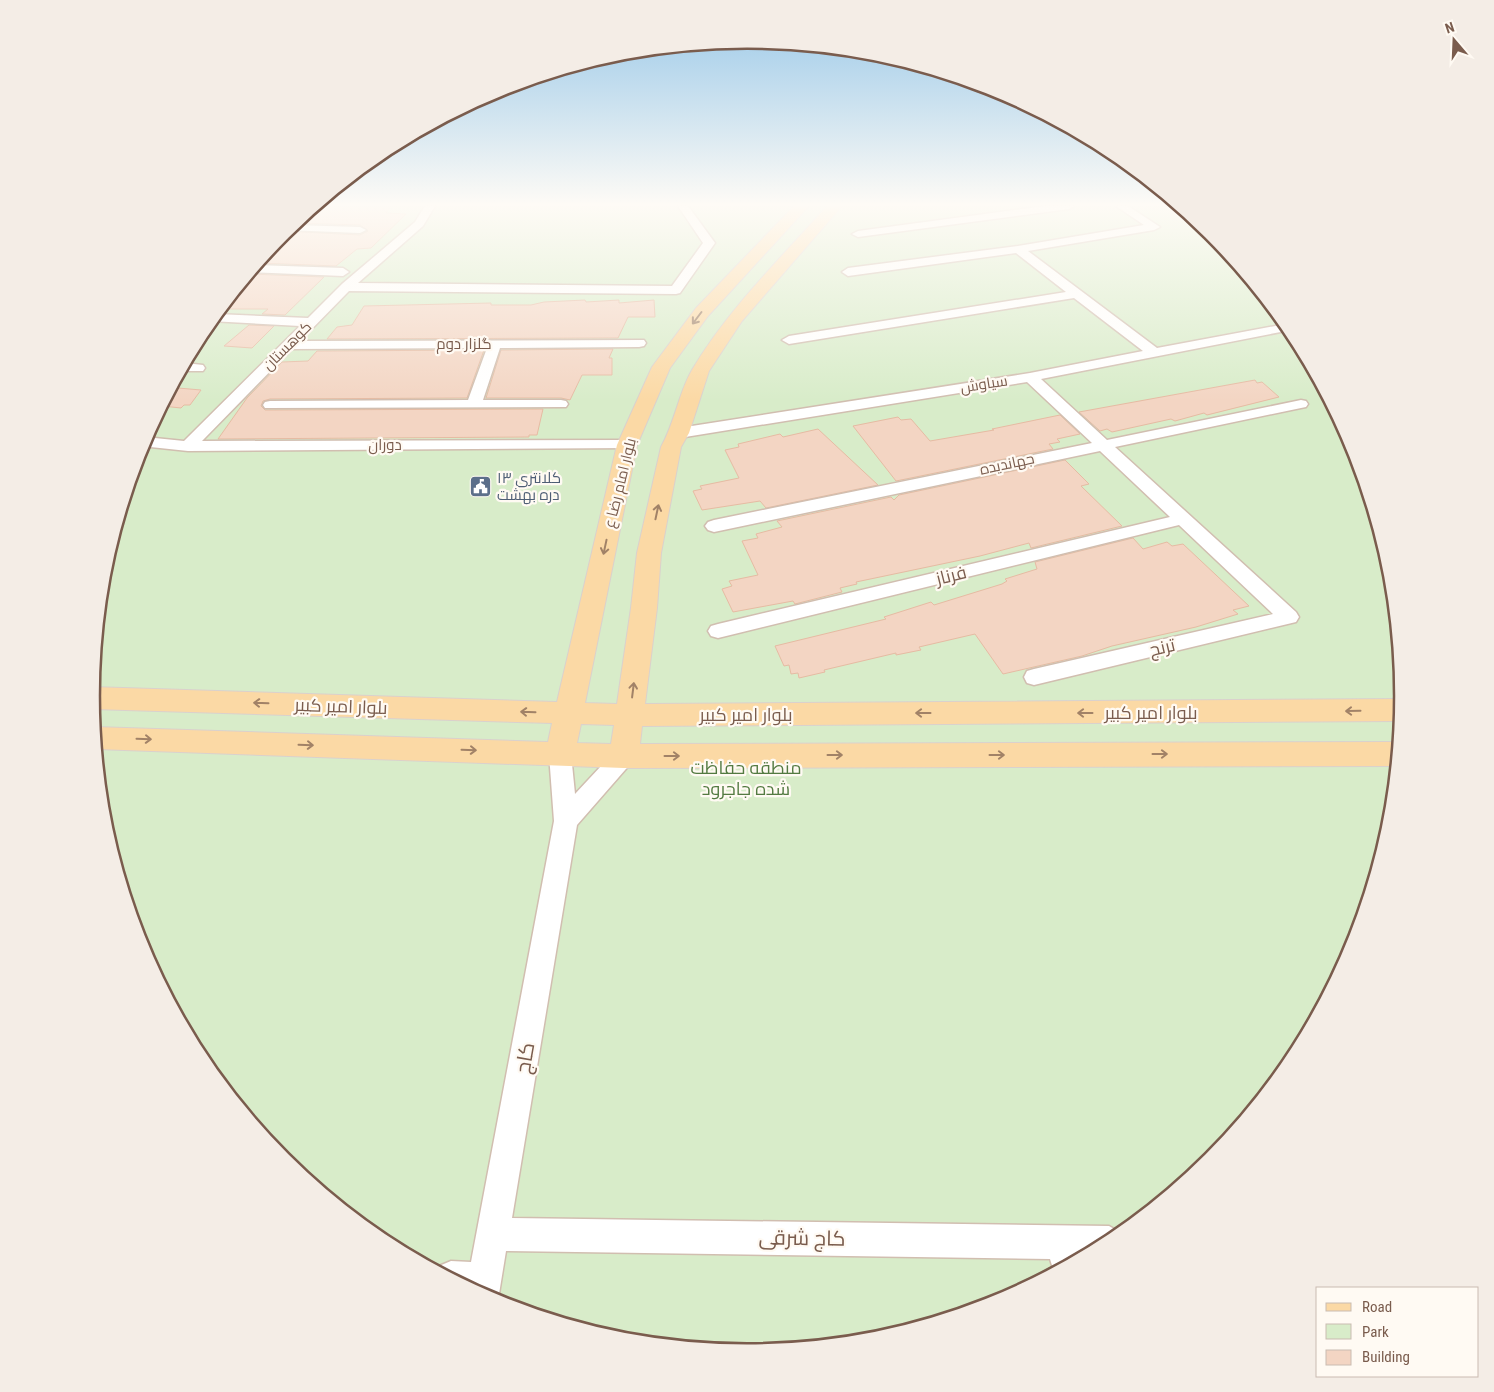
<svg xmlns="http://www.w3.org/2000/svg" width="1494" height="1392" font-family="'Roboto Condensed',Cairo,sans-serif">
<style>
.green{fill:#d8ecc9}
.building{fill:#f3d5c3;stroke:#e6bba3}
.lines{fill:none;stroke-linecap:round;stroke-linejoin:round}
.minor-casing{stroke:#d1beb0;stroke-width:3}
.primary-casing{stroke:#dad1cd;stroke-width:2}
.minor{fill:#fff;fill-rule:evenodd}
.primary{fill:#fbd9a5;fill-rule:evenodd}
.oneway{stroke:#a18267}
.labels{text-anchor:middle;dominant-baseline:central;stroke-width:4.5;stroke-linejoin:round;paint-order:stroke}
.far-street-label{font-size:15px;fill:#7a5c4d;stroke:#fffaf3}
.far-service-label{font-size:15px;fill:#4e5e75;stroke:#fffaf3;text-anchor:start}
.street-label{font-size:18px;fill:#7a5c4d;stroke:#fffaf3}
.park-label{font-size:18px;fill:#537a41;stroke:#fffaf3}
.near-street-label{font-size:21px;fill:#7a5c4d;stroke:#fffaf3}
.rim{fill:none;stroke:#7a5c4d;stroke-width:2.5}
</style>
<rect width="100%" height="100%" fill="#fdf6ec"/>
<path class="green" d="M315 206H1179L1211 232 1293 332 1353 445 1390 568 1403 696 1390 824 1353 947 1292 1061 1211 1160 1111 1242 998 1302 875 1339 747 1352 619 1339 496 1302 382 1241 283 1160 201 1060 141 947 104 824 91 696 104 568 141 445 202 331 283 232Z"/>
<path class="building" d="M315 206H391L386 213 406 214 371 248 357 249 336 266 258 263 284 231 360 235 368 231 360 225 294 223Z
M249 274H250L324 277 285 315 262 314 268 309H220Z
M585 300 586 302 619 300V303L654 300 655 317H628L618 338 327 339 337 327 352 325 364 306 491 303V305H531L544 302Z
M249 325 274 326 252 348 224 346Z
M613 349 609 358H612V375H582L570 400 561 398H486L501 350Z
M484 350 467 398 270 399 263 401 261 406 265 410 543 409 537 435H529V437L218 439 247 398 282 362 308 361 317 351Z
M1255 380 1257 383 1262 382 1279 397 1207 415 1204 413 1175 421 1171 419 1112 432 1107 429 1100 431 1079 412Z
M178 388 201 390 190 405H184L181 408 162 406 166 398Z
M1060 415 1080 434 1057 439 1060 442 1049 444 1053 449 896 481 853 426 898 417 901 420 911 419 930 441 994 430 992 429Z
M818 429 878 485 766 508 760 501 702 510 693 491 702 489 700 486 739 478 725 450 739 447 738 444 780 434 783 437Z
M1065 460 1089 484 1081 486 1122 526 1031 548 1029 543 980 556 856 582 857 584 840 588 842 592 795 604 793 601 733 612 722 589 732 586 729 581 758 575 742 541 758 538 756 534 782 527 777 521 891 497 894 500 899 495Z
M1133 538 1143 549 1167 542 1172 546 1183 544 1249 606 1233 610 1238 614 1196 627 1112 646 1082 656 1003 674 975 634 919 647 921 650 896 655V653L824 670 825 672 799 678 798 673 791 674 789 665 784 666 775 646 886 619 884 617 931 602 934 605 1002 584 1007 581 1005 579 1037 569 1035 562Z"/>
<g class="lines">
<defs>
<path id="minor" d="M425 206H435L423 226 358 283 672 286 703 243 678 206H688L715 243 680 293 676 294 349 291 300 341 644 340 646 343 644 346 639 347 500 348 483 400H561L566 401 568 404 566 407 265 408 263 405 265 402 270 401 468 400 487 348 292 349 202 441 627 440 633 442 635 445 633 448 188 451 141 446 145 437 184 441 300 326 210 321 216 314 308 318 342 284 415 222Z
M1045 206H1074L1069 209 858 237 852 234 858 231Z
M1116 206H1128L1160 227 1154 230 1028 251 1157 348 1286 324 1291 330 1041 379 1107 440 1301 400 1306 401 1308 404 1306 407 1301 408 1115 447 1296 612 1299 617 1296 622 1034 685 1027 683 1024 677 1027 671 1034 669 1273 614 1179 525 718 638 711 636 708 631 711 626 718 624 1170 517 1100 451 714 532 708 530 705 526 708 522 714 520 1092 443 1027 382 679 438 674 436 671 433 674 430 679 428 1030 373 1143 351 1074 298 789 344 782 340 789 336 1066 292 1016 253 848 276 842 272 848 268 1018 246 1144 225Z
M292 225 360 227 366 230 360 233 285 230Z
M256 265 343 268 349 272 343 276 250 272Z
M185 363 203 365 205 368 203 371H181Z
M560 745 568 748 571 754 575 794 616 750 624 747 632 750 635 756 632 762 577 825 512 1218 1109 1226 1121 1233 1111 1242 1054 1272 1050 1259 506 1251 499 1294 496 1302 437 1271 439 1266 451 1261 471 1262 554 821 549 754 552 748Z"/>
<path id="primary" d="M794 206H809L708 316 670 368 637 445 585 703 617 704 631 608 637 553 661 447C675 422 679 392 692 370 728 309 781 258 827 206H842L742 321 709 371 689 433 681 447 661 553 657 608 645 704 1402 699 1401 721 642 726 640 744 1397 742 1396 766 624 768 96 749 95 727 548 742 552 723 92 709V687L557 702 617 445 652 367 696 308ZM581 724 614 725 611 744 577 743Z"/>
</defs>
<use href="#minor" class="minor-casing"/>
<use href="#primary" class="primary-casing"/>
<use href="#minor" class="minor"/>
<use href="#primary" class="primary"/>
</g>
<defs><path id="oneway-shaft" d="M-6 0H5M1.5-3L5.5 0L1.5 3" fill="none" stroke-width="1.6" stroke-linecap="round" stroke-linejoin="round" transform="scale(1.25)"/></defs>
<g class="oneway">
<use href="#oneway-shaft" transform="translate(697 318) rotate(127)"/>
<use href="#oneway-shaft" transform="translate(657 512) rotate(-78)"/>
<use href="#oneway-shaft" transform="translate(605 547) rotate(102)"/>
<use href="#oneway-shaft" transform="translate(633 690) rotate(-83)"/>
<use href="#oneway-shaft" transform="translate(261 703) rotate(-178)"/>
<use href="#oneway-shaft" transform="translate(1353 711) rotate(179)"/>
<use href="#oneway-shaft" transform="translate(528 712) rotate(-178)"/>
<use href="#oneway-shaft" transform="translate(923 713) rotate(180)"/>
<use href="#oneway-shaft" transform="translate(1085 713) rotate(180)"/>
<use href="#oneway-shaft" transform="translate(144 739) rotate(2)"/>
<use href="#oneway-shaft" transform="translate(306 745) rotate(2)"/>
<use href="#oneway-shaft" transform="translate(469 750) rotate(2)"/>
<use href="#oneway-shaft" transform="translate(1160 754)"/>
<use href="#oneway-shaft" transform="translate(835 755)"/>
<use href="#oneway-shaft" transform="translate(997 755)"/>
<use href="#oneway-shaft" transform="translate(672 756)"/>
</g>
<linearGradient id="sky" x2="0" y2="1"><stop stop-color="#97c7e8"/><stop offset="0.51" stop-color="#fefbf6"/><stop offset="1" stop-color="#fefbf6" stop-opacity="0"/></linearGradient>
<rect width="1494" height="401" fill="url(#sky)"/>
<defs>
<symbol id="civic-square" viewBox="-11 -11 22 22"><rect x="-9" y="-9" width="18" height="18" rx="4" fill="#5c6f8a" stroke="#fffaf3"/><path d="M-.6-6.5H3V-4.5H.6V-3L4-1V1h2V6H-6V1h2V-1L-.6-3ZM-1.2 2.5V6h2.4V2.5Z" fill="#fff"/></symbol>
</defs>
<g fill-rule="evenodd">
<use href="#civic-square" x="468" y="474" width="25" height="25"/>
</g>
<g class="labels">
<g class="far-street-label">
<text x="464" y="344">گلزار دوم</text>
<text transform="translate(287 346) rotate(-45)">کوهستان</text>
<text transform="translate(984 384) rotate(-9)">سیاوش</text>
<text x="385" y="445">دوران</text>
<text transform="translate(1007 464) rotate(-12)">جهاندیده</text>
<text transform="translate(620 483) rotate(-76)">بلوار امام رضا ع</text>
</g>
<g class="far-service-label">
<text x="497" y="478">کلانتری ۱۳<tspan x="497" dy="17">دره بهشت</tspan></text>
</g>
<g class="street-label">
<text transform="translate(951 575) rotate(-14)">فرناز</text>
<text transform="translate(1162 647) rotate(-13)">ترنج</text>
<text transform="translate(341 706) rotate(2)">بلوار امیر کبیر</text>
<text x="1151" y="712">بلوار امیر کبیر</text>
<text x="746" y="714">بلوار امیر کبیر</text>
</g>
<g class="park-label">
<text x="746" y="767">منطقه حفاظت<tspan x="746" dy="21">شده جاجرود</tspan></text>
</g>
<g class="near-street-label">
<text transform="translate(525 1058) rotate(-80)">کاج</text>
<text transform="translate(802 1238) rotate(1)">کاج شرقی</text>
</g>
</g>
<path d="M0 0H1494V1392H0ZM100 696a647 647 0 1 1 1294 0a647 647 0 1 1-1294 0Z" fill="#f4ede6" fill-rule="evenodd"/>
<path class="rim" d="M100 696a647 647 0 1 1 1294 0a647 647 0 1 1-1294 0Z"/>
<rect x="1316" y="1287" width="162" height="90" fill="#fffaf3" stroke="#cabbb1"/>
<rect x="1326" y="1303" width="25" height="8" fill="#fbd9a5" stroke="#cabbb1"/>
<text x="1362" y="1312" font-size="15" fill="#7a5c4d">Road</text>
<rect x="1326" y="1324" width="25" height="15" fill="#d8ecc9" stroke="#cabbb1"/>
<text x="1362" y="1337" font-size="15" fill="#7a5c4d">Park</text>
<rect x="1326" y="1350" width="25" height="15" fill="#f3d5c3" stroke="#cabbb1"/>
<text x="1362" y="1362" font-size="15" fill="#7a5c4d">Building</text>
<g transform="translate(1454 40) rotate(341)" stroke="#fffaf3" stroke-width="4" paint-order="stroke">
<path d="M0-4L9 19L0 12L-9 19Z" fill="#7a5c4d"/>
<text y="-8" font-size="14" font-weight="bold" text-anchor="middle" fill="#7a5c4d">N</text>
</g>
</svg>
